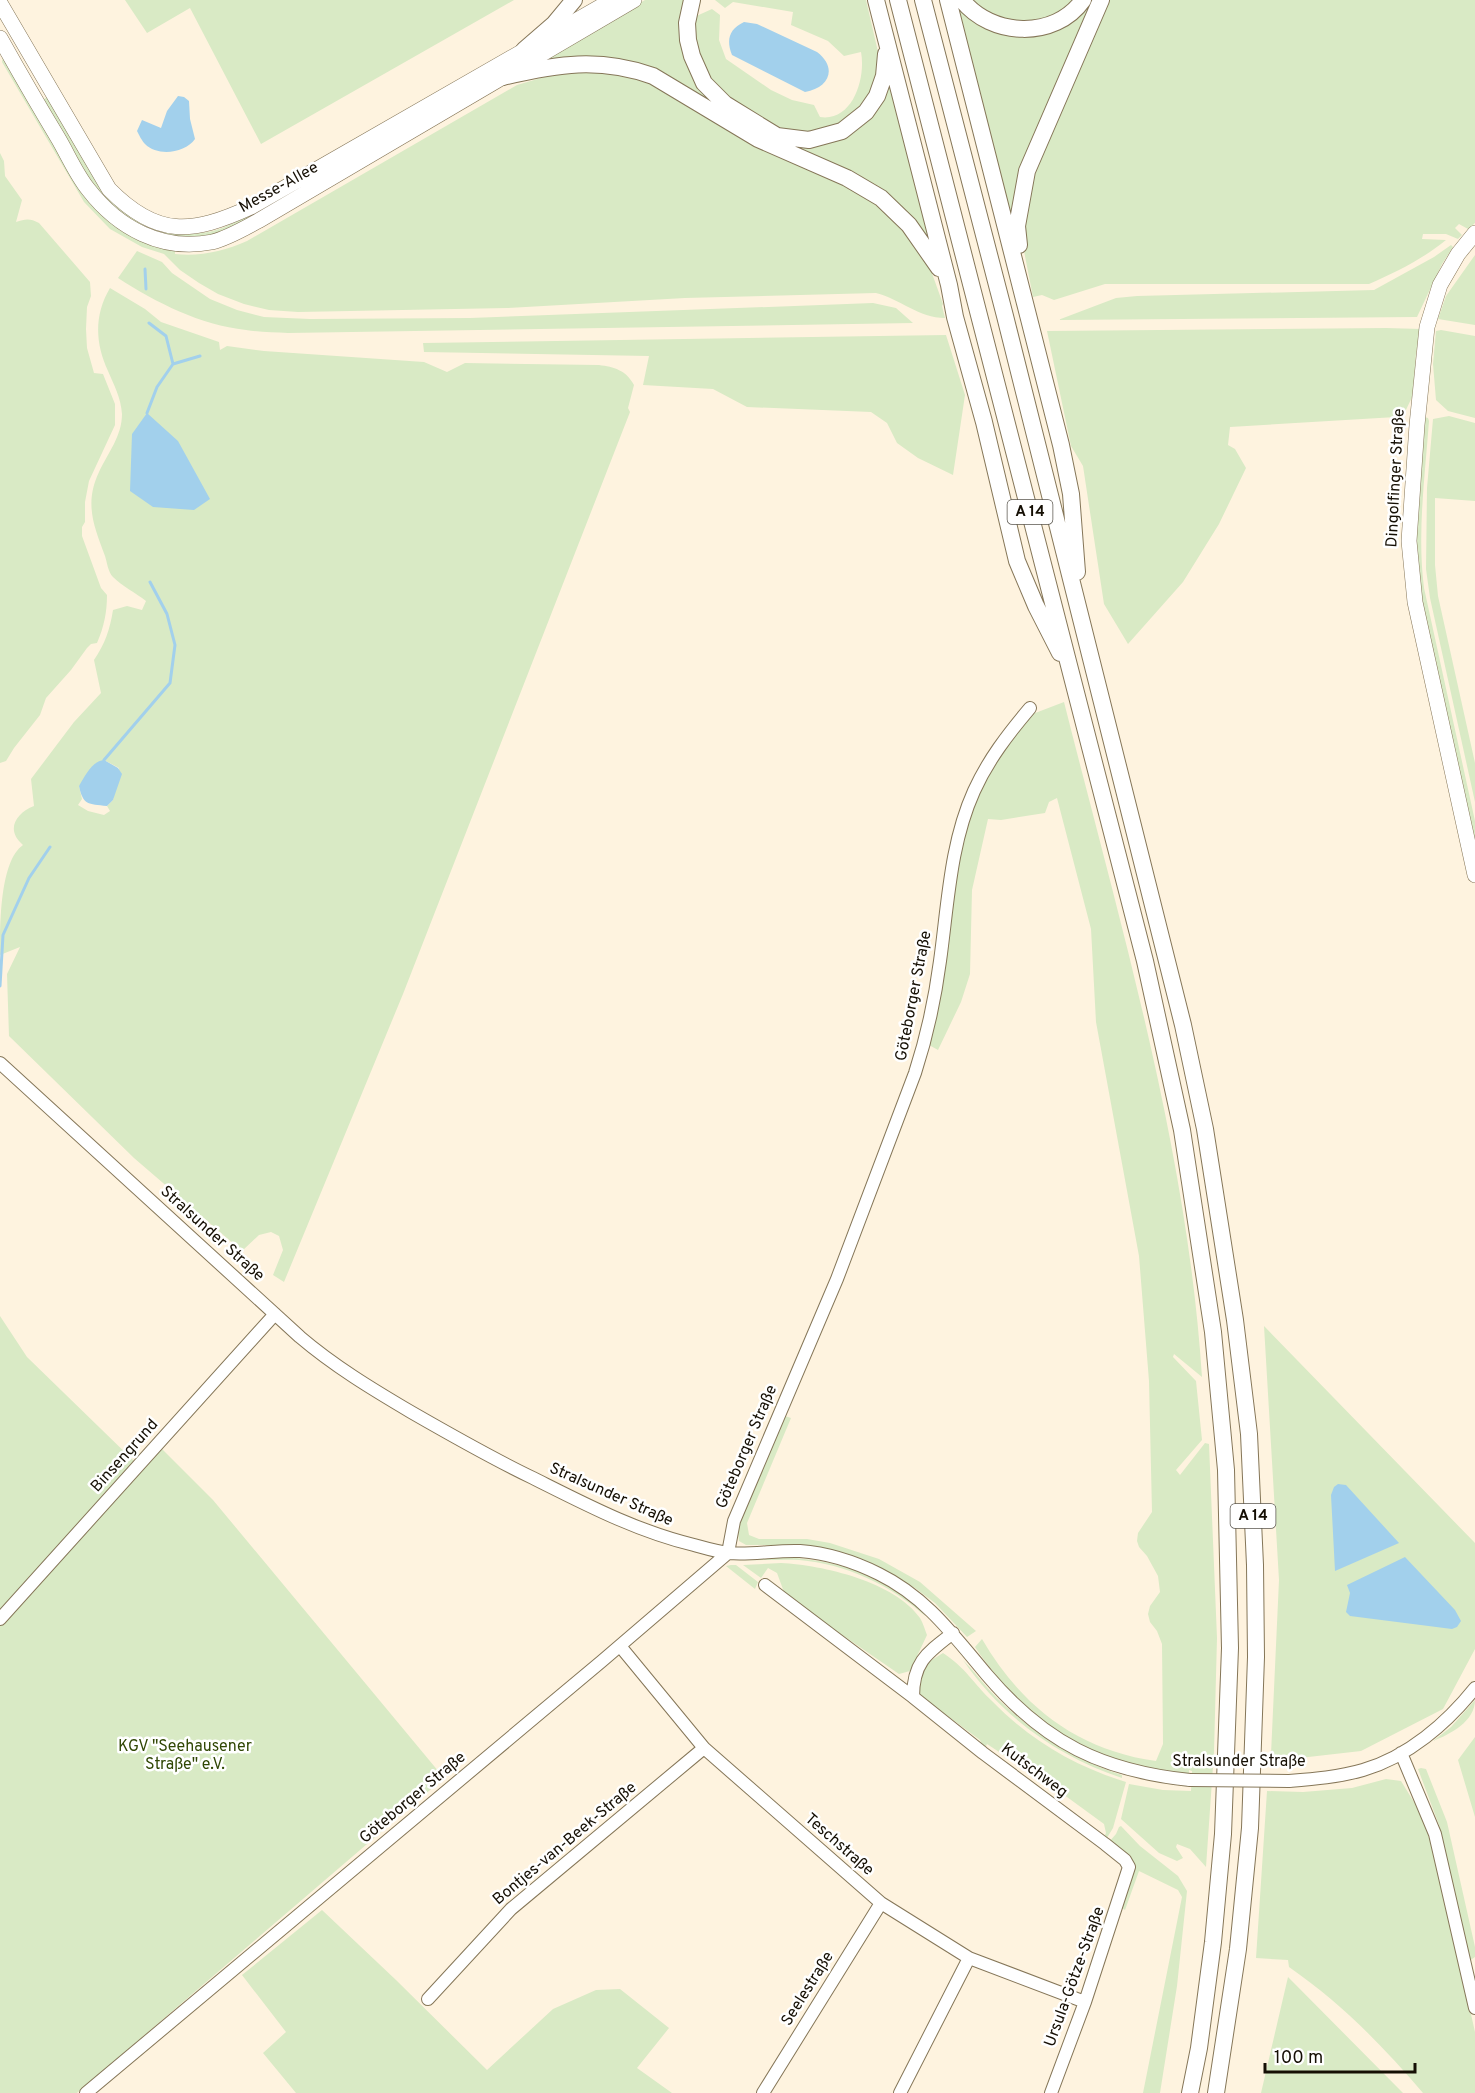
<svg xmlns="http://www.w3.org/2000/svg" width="1475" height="2093" font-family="Overpass,sans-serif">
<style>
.green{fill:#d9eac5;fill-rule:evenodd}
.water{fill:#a2d0ec}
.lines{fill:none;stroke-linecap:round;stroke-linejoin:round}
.stream{stroke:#a2d0ec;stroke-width:3}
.minor-casing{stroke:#857658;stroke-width:14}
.major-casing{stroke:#857658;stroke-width:16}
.highway-casing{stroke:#857658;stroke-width:18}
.minor{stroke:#fff;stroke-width:12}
.major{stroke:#fff;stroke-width:15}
.highway{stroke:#fff;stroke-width:16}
.minor-bridge-casing{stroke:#857658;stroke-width:14;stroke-linecap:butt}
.minor-bridge{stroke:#fff;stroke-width:12}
.labels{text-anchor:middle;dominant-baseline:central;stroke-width:5;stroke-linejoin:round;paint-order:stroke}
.shield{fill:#fff;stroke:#5b574f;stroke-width:1.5}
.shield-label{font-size:15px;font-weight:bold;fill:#150f04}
.street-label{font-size:16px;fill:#150f04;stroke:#fff}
.park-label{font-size:16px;fill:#304704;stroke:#fff}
</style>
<rect width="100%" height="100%" fill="#fef3df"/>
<path class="green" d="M125 0H514L261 144 190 8 147 33Z
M645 0H687L685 53 757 130 832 139 887 75 934 249 916 228 671 80 537 62Z
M715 0H866L879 56V67L871 96 837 129 786 134 730 103 704 74 692 18 712 9 720 15 719 40 726 59 771 90 792 100 814 105 820 117C853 122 866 78 861 52L844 56 828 41 791 25 793 12 733 2 725 8Z
M955 0 1021 34 1089 0H1095L1014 227Z
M966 0H1079L1050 20 1005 23Z
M1105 0H1475V223L1468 229 1459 224 1455 228 1462 235 1458 239 1446 234H1423L1422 239 1446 240C1423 259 1396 272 1369 284H1105L1054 300 1042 295 1033 297 1024 251 1026 193Z
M3 56 78 184 175 249V254C200 257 224 251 247 241L517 85 558 73 609 72 652 83 845 184 880 206 901 226 929 265 943 304 942 306 945 318C919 318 900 299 876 293L685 298 507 308 298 312 269 310 244 304 218 294 199 283 180 270 164 254 142 247 110 229 84 202 2 62Z
M47 97 105 194C128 221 166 239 202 233 218 231 232 224 246 217L431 110 248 220 220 233 191 239 164 235 122 216 89 181 43 100Z
M0 153 4 161 5 176 22 200 16 222C25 219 30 218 39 223L90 282 91 296 87 307 86 329 87 348 94 373 103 374 115 404V425L89 481 85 502V522L82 527V536L101 588 107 595C107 612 104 627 97 643L91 644 87 648 71 670 46 698 40 715 14 748 6 761 0 763Z
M1451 245 1453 247 1442 264 1417 317 1058 320 1116 298 1137 296 1374 290 1434 257Z
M137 251 162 262 172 273 210 299 237 310 264 317 310 319 470 318 873 303 896 308 913 323 288 333C274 332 260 332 246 330 200 325 157 303 118 278Z
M1475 255V325L1438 319 1446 296Z
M110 288 145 309 161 322 219 342 220 350 227 346 264 351 424 362 447 372 465 363 599 365C614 367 626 370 634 385L628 408 630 412 403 994 284 1282 273 1275 283 1250 279 1236 271 1232 259 1235 242 1251 134 1158 9 1036 7 974 20 947 0 955C0 923 0 861 23 845 5 830 16 813 34 806L31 779 74 722 101 693 94 660C105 644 110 629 113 610L127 606 142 610 146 601C136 593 122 586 113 577 108 572 107 562 105 556 94 526 84 504 99 472 108 453 122 436 122 414 121 398 114 385 108 371 95 343 94 315 110 288ZM104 760 119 768 113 800 107 806 110 811 104 815 88 811 78 805 82 799 79 786Z
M1386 328 1421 329 1416 353 1413 395 1405 412 1396 417 1230 427 1228 445 1235 449 1246 468 1219 524 1183 582 1128 644 1104 604 1083 466 1071 446 1047 331Z
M1441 330 1475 336V418L1448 411 1436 400 1433 364 1436 331Z
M946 335 965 395 953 475 918 458 897 443 887 423 871 412 747 407 713 389 643 385 649 356 424 352 423 343Z
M1449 416 1475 423V501L1435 498V565L1438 596 1475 763V802L1430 598 1426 569 1427 488 1433 419Z
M1424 417 1428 418 1429 421C1425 477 1417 532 1424 588L1475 821V845L1420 594 1415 551Z
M1064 702C1120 924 1187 1147 1202 1377L1174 1354 1173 1357 1196 1381 1202 1440 1176 1470 1180 1475 1205 1443 1209 1444 1217 1638 1214 1752 1206 1867 1190 1849 1177 1844 1176 1847 1183 1858 1177 1861 1159 1853 1121 1819 1129 1784 1163 1790 1191 1791 1192 1771 1189 1770V1774C1093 1765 1029 1727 975 1647L982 1639C1021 1706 1077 1750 1156 1761L1163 1744 1162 1644 1157 1631 1150 1622 1148 1614 1150 1606 1160 1592 1158 1576 1147 1556 1139 1547 1137 1541 1138 1533 1152 1512 1149 1381 1139 1256 1096 1022 1091 929 1057 798 1049 802 1045 813 1001 820 988 819 972 890 970 974 961 1002 938 1050 929 1045 963 830 986 773 1030 715Z
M0 1316 27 1357 136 1463 0 1619Z
M1264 1326 1475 1543V1649L1443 1709 1361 1751 1282 1760 1271 1754 1279 1580Z
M782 1415 791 1418 747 1523 749 1535 759 1539H807L830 1543 879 1559 920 1582 976 1631 967 1637 935 1603 915 1588 876 1566 787 1545H746L739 1541 737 1524Z
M160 1447 213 1500 444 1778 77 2093H0V1621Z
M782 1557C829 1559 896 1575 925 1616 891 1585 846 1564 799 1560 777 1559 755 1561 734 1560Z
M781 1563C823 1565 895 1582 920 1618 923 1623 925 1630 927 1635L910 1671 899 1674 803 1608 784 1592 777 1573 768 1568 761 1578 743 1565Z
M731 1565H736L758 1582 755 1589 726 1566Z
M943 1653C965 1667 974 1684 992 1701 1030 1740 1074 1766 1126 1782L1113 1828 1105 1841 1103 1839 1106 1833 1104 1824 1067 1797 987 1744 984 1750 980 1740 941 1711 928 1705 920 1694 918 1682 927 1663Z
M963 1660C975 1672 985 1686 997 1698 1033 1733 1074 1760 1122 1775V1778C1057 1756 1002 1717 963 1660Z
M1475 1700C1475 1721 1451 1734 1433 1741L1451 1727Z
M1475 1737V1817L1458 1760Z
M1421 1768 1426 1769 1447 1822 1475 1947V1957L1469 1961 1439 1825 1418 1769Z
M1386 1779 1401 1781 1417 1807 1432 1842 1475 2032V2093H1423C1381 2044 1342 2004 1289 1967L1288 1960 1256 1958 1267 1791 1303 1792 1352 1788Z
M1121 1826 1140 1846 1178 1876 1187 1891 1177 1986 1160 2093H1143L1182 1897 1178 1890 1139 1871 1125 1910 1122 1908 1133 1873 1108 1843 1116 1834 1119 1827Z
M322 1910 396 1980 487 2070 553 2009 596 1990 620 1989 669 2028 637 2068 672 2093H296L263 2053 286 2032 242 1975Z
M1288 1977 1403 2093H1261Z"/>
<path class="water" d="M744 22 757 24 817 52C838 68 829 88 805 92L732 55C726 40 729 29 744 22Z
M178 96 184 97 189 101 190 119 195 139C185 153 158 157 145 144 142 141 139 135 137 131L142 120 161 128 167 111Z
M147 413 178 441 210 499 194 510 153 507 130 491 132 434Z
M104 760 118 768 122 774 113 800 107 806C88 804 83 805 79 786 85 776 92 761 104 760Z
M1338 1484 1346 1485 1399 1543 1335 1571 1331 1495 1334 1487Z
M1405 1557 1455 1610 1461 1621 1457 1627 1452 1629 1350 1616 1346 1612 1350 1593 1347 1585Z"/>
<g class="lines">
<path class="stream" d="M145 269 146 289
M173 364 200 356
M147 413 157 387 173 364 166 336 149 323
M104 760 170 683 175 645 167 614 150 582
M0 986 3 935 29 878 50 847"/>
<defs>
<path id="minor" d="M0 1063 300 1337C334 1366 372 1389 411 1412 451 1435 491 1458 533 1478 585 1504 636 1531 694 1545 705 1548 717 1552 729 1553 752 1555 777 1550 800 1551 827 1553 855 1562 879 1574 926 1597 954 1636 987 1675 1045 1743 1102 1771 1190 1780
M765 1585 913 1697
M0 1619 275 1314
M953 1633C927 1653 913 1662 913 1697L983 1753 1105 1844 1125 1860 1129 1867 1085 2002 1051 2093
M620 1646 704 1748 881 1903 969 1958 1085 2002
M1401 1753 1435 1834 1475 2008
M1289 1781C1314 1779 1339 1777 1363 1770 1408 1757 1447 1723 1475 1688
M428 1999 511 1909 704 1748
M86 2093 602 1661 728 1553 734 1521 837 1279 915 1073C927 1036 935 999 940 961 948 904 950 844 974 791 988 760 1008 734 1030 708
M763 2093 881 1903
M900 2093 969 1958"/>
<path id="major" d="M0 3 109 189C157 238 192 234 251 207L612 0
M0 38C19 72 38 105 58 138 68 155 76 174 88 189 118 228 162 252 212 242 228 238 243 229 258 221L634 0
M1475 233 1458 254 1440 285 1427 327 1417 425 1409 541 1415 602 1475 875"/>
<path id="highway" d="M692 0 687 23 688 40 692 56 704 83 725 104 777 136 809 140 842 131 866 112 877 96 884 76 886 54
M876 0 949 285 955 317 984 422 1017 561 1036 606 1060 653
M898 0 1145 961 1182 1130 1213 1332 1226 1470 1230 1648 1223 1834 1213 1942 1199 2048 1190 2093
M923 0 1005 316 1183 1025 1205 1129 1235 1320 1249 1434 1255 1565 1256 1657 1250 1828 1238 1949 1216 2093
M948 0 1061 445 1071 494 1077 572
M962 0C991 37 1055 40 1083 0
M524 50 554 24 574 0
M503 77C557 64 599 57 653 76L758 139 847 178 881 198 909 225 939 268
M1019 245 1017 226 1027 171 1101 0"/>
</defs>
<use href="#minor" class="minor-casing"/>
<use href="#major" class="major-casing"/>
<use href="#highway" class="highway-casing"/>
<use href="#minor" class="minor"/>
<use href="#major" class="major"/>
<use href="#highway" class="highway"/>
<defs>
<path id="minor-bridge" d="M1190 1780 1289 1781"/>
</defs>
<use href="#minor-bridge" class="minor-bridge-casing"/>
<use href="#minor-bridge" class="minor-bridge"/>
</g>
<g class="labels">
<g class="shield">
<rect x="1007.5" y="500" width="45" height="24" rx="4.5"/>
<rect x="1230.5" y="1504" width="45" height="24" rx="4.5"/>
</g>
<g class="shield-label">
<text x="1030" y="512">A 14</text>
<text x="1253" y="1516">A 14</text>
</g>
<g class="street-label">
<text transform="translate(279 188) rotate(-29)">Messe-Allee</text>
<text transform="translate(1396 478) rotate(-87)">Dingolfinger Straße</text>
<text transform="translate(914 996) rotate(-79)">Göteborger Straße</text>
<text transform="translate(212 1234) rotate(42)">Stralsunder Straße</text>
<text transform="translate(747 1447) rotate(-67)">Göteborger Straße</text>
<text transform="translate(125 1456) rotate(-48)">Binsengrund</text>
<text transform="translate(611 1495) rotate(24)">Stralsunder Straße</text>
<text x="1239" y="1762">Stralsunder Straße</text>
<text transform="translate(1034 1771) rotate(37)">Kutschweg</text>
<text transform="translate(413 1798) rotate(-40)">Göteborger Straße</text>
<text transform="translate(565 1844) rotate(-40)">Bontjes-van-Beek-Straße</text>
<text transform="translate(839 1845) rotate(41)">Teschstraße</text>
<text transform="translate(1075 1977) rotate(-70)">Ursula-Götze-Straße</text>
<text transform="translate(808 1989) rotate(-58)">Seelestraße</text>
</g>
<g class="park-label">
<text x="185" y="1747">KGV "Seehausener<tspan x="185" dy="18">Straße" e.V.</tspan></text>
</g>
</g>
<path d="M1265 2063v9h150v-9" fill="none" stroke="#150f04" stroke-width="3"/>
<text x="1274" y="2063" font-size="18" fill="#150f04" stroke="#ffffff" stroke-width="4.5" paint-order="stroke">100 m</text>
</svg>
